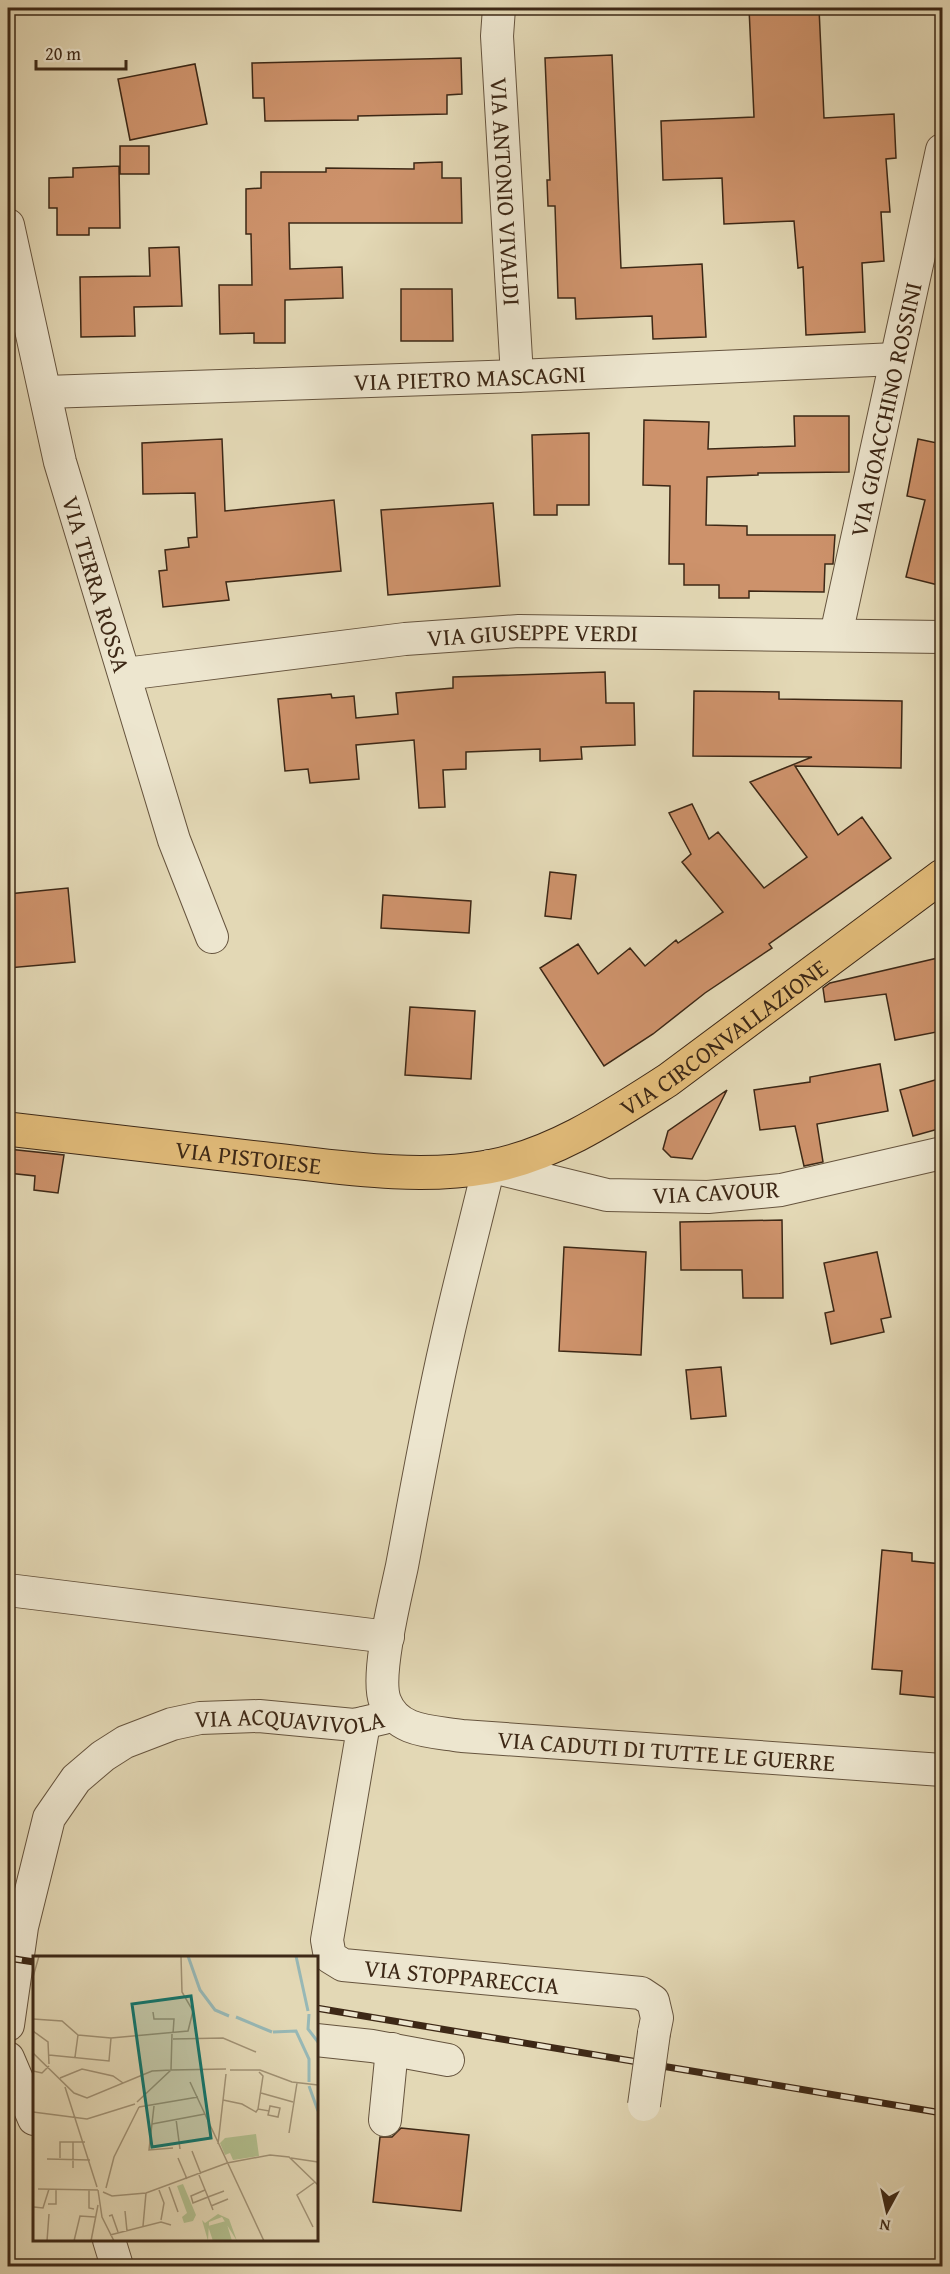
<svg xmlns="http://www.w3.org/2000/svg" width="950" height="2274" font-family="'Gentium Book Plus',serif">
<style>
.building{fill:#cd926b;stroke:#3d2816;stroke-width:1.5}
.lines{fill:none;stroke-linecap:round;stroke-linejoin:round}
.minor-casing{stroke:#66543e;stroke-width:34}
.major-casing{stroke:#3d2816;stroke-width:35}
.minor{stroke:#ede6cf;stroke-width:32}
.major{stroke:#e2bc7a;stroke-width:33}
.rail-casing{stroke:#3d2816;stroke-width:7}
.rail{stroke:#ede6cf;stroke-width:4.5;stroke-dasharray:14;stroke-linecap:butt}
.minor-bridge-casing{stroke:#66543e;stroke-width:34;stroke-linecap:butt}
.minor-bridge{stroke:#ede6cf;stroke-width:32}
.labels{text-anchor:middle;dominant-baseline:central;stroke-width:4.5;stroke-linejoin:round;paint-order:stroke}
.street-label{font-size:24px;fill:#3d2816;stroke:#ede6cf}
.inset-river{fill:none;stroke:#97b8b6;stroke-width:3}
.inset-road{fill:none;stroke:#a19275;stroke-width:1.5}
.view{fill:#0f766e;fill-opacity:0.15;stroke:#0f766e;stroke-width:3}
.inset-edge{fill:none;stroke:#3d2816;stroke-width:3}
</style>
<rect width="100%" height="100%" fill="#e3d8b5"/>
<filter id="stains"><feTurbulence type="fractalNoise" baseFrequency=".00333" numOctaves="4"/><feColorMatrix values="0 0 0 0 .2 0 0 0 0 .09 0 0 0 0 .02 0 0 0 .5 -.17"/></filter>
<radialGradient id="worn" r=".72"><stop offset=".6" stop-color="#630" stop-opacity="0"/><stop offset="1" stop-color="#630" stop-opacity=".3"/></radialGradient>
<path class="building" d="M749 8H819L824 118 894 114 896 158 886 159 890 212H881L884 261 862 263 865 332 806 335 803 267 798 268 794 221 724 224 722 178 663 180 661 121 754 117Z
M612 55 621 268 702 264 706 337 653 339 652 316 576 319 575 298H558L555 206H548L547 180H550L545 58Z
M461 58 462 94 447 95V114L358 116V120L265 121 264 98H253L252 63Z
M195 64 207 124 130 140 118 79Z
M120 146H149V174H120Z
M442 162V178H461L462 223H289L290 269 342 267 343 298 285 300V343H254V333L220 334 219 285H252L251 234H246V189L261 188V172H326V168L414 169V163Z
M119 166 120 228H89V235H57V208H49V178L73 177V168Z
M179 247 182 306 134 307 135 336 81 337 80 277 150 276 149 248Z
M401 289H452L453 341H401Z
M794 416H849V472L758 473V475L707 477 706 525 747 526V535H835L833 564H825L824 592 749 591V598H719V585H684V564H669L670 486 643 485 644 420 709 422 708 449 795 446Z
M589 433V505H557V515H534L532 435Z
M222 439 225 511 334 500 341 571 226 582 229 600 163 607 159 571 167 570 165 550 189 547 188 538 197 537 195 493 143 494 142 443Z
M918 439 942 444V586L906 577 925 500 907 496Z
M493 503 500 586 388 595 381 510Z
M605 672 606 703H634L635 745 581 747 582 759 540 761V749L466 752V769L443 770 445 807 419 808 414 740 356 745 359 779 310 783 308 769 285 771 278 699 331 694 332 698 354 696 356 718 398 714 396 693 453 688V677Z
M694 691 779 692V699L902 701 901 768 795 766 838 835 862 817 891 858 769 944 772 948 705 993 653 1034 604 1066 540 968 578 944 598 974 630 948 645 966 676 940 678 943 723 912 682 862 691 854 669 813 692 804 709 839 718 832 764 888 807 857 750 782 812 757 693 756Z
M550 872 576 875 571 919 545 916Z
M68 888 75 962 8 968V894Z
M383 895 471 901 469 933 381 928Z
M942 957V1031L895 1040 886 994 825 1002 823 988 830 983Z
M410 1007 475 1011 471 1079 405 1075Z
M880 1064 888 1111 817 1124 823 1162 804 1166 795 1126 760 1130 754 1090 810 1082V1077Z
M942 1078V1128L913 1136 900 1090Z
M727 1090 692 1159 671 1157 663 1149 668 1131Z
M8 1149 64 1155 58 1193 34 1190 35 1176 8 1173Z
M782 1220 783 1298H743L742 1270H681L680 1222Z
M564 1247 646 1252 641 1355 559 1351Z
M877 1252 891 1317 881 1319 884 1332 831 1344 825 1313 834 1311 824 1263Z
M721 1367 726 1416 691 1419 686 1370Z
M882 1550 912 1553V1561L942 1564V1698L900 1694 902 1671 872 1669Z
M401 2128 469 2135 461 2211 373 2202 380 2137H392Z"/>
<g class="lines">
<defs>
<g id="minor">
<path id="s1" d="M499 8 497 36 517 376"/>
<path id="s2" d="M8 225 60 462 174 840 212 937"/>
<path id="s3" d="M46 392 517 376 896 359"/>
<path id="s4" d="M836 635 942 150"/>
<path id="s5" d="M125 674 405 639 519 631 942 637"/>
<path id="s6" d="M942 1153 781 1190 708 1197 607 1195 489 1166C475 1225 459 1284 446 1343 429 1417 416 1492 402 1566 396 1595 375 1675 385 1701 397 1733 433 1731 462 1736L942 1770"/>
<path d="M8 1590 388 1637"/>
<path id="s7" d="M364 1723 327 1940 330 1957 343 1965 641 1993 653 2001 657 2018 654 2033"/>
<path id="s8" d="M8 2025 22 1927 49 1818 76 1779 103 1756 125 1742 172 1724 200 1718 259 1716 354 1725 384 1718"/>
<path d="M316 2040 372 2046 448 2060"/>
<path d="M8 2058 34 2119"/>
<path d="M385 2120 392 2049"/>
<path d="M109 2240 117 2266"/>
</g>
<g id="major">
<path id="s9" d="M8 1129C94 1139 180 1149 266 1159 338 1167 416 1180 488 1167 554 1155 612 1116 668 1080L942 876"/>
</g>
</defs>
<use href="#minor" class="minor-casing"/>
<use href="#major" class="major-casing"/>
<use href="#minor" class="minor"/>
<use href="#major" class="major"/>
<defs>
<path id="rail" d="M8 1958 34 1962
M316 2008 942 2113"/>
</defs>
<use href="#rail" class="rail-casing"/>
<use href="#rail" class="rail"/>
<defs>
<path id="minor-bridge" d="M644 2105 654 2033"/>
</defs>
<use href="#minor-bridge" class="minor-bridge-casing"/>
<use href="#minor-bridge" class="minor-bridge"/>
</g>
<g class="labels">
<g class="street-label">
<text stroke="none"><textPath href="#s1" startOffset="184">VIA ANTONIO VIVALDI</textPath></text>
<text stroke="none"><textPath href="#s3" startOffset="424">VIA PIETRO MASCAGNI</textPath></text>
<text stroke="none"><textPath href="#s4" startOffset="231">VIA GIOACCHINO ROSSINI</textPath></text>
<text stroke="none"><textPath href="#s2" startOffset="370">VIA TERRA ROSSA</textPath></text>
<text stroke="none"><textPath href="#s5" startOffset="410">VIA GIUSEPPE VERDI</textPath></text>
<text stroke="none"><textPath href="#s9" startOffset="754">VIA CIRCONVALLAZIONE</textPath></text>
<text stroke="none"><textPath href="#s9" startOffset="242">VIA PISTOIESE</textPath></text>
<text transform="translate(716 1192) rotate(-3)">VIA CAVOUR</text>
<text stroke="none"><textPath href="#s8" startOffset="489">VIA ACQUAVIVOLA</textPath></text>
<text stroke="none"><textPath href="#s6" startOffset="1302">VIA CADUTI DI TUTTE LE GUERRE</textPath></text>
<text stroke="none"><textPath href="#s7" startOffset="372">VIA STOPPARECCIA</textPath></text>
</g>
</g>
<g transform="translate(33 1956)">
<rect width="285" height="285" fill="#e3d8b5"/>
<path d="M223 178 226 200 200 204 197 197 192 199 187 187 192 182ZM150 228 163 259 160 265 151 267 149 261 154 257 144 230ZM185 258 196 263 204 285 189 261 176 266 175 285 169 264 172 267ZM193 265 199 285H180L175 270Z" fill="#b2bf8e"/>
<path class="inset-river" d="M155 0 167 34 182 54 196 60M263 0 275 55M276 58 275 73 285 86M203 61 239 76M240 76 263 75 276 103V126M276 130 285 155"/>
<path class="inset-road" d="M0 21 6 0M120 56 121 63H141L140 78M0 63 29 65 45 79M0 75 15 86 16 108M45 79 78 82 155 75 160 55 149 36 148 0M140 83 190 82 223 96M0 97 41 137 54 142 119 115 138 114 139 78M16 99 76 105 78 82M42 101 45 79M197 114H227L259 126 285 129M0 115 9 117 16 110M27 122 49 113 80 120 90 127M157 126 231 285M32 131 64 231M228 137 260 146M190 144 209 148 223 156 225 153 236 155 237 150 247 152 245 161 235 159 236 155M104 146 138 114 193 113M121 150 116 194 140 192M106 151 165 141M225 153 230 120 226 116M0 156 54 163 102 148M143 163 147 193M119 168 172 158M256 177 264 127M40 186V212M185 188 193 118M159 195 168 218M27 202V186H52M145 202 154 223M258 202 285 206M14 203 57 204M166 219 175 241 160 247 158 240 172 234M136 231 145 256M73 232 81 201 106 151M5 233 65 234M56 234V252L61 253M65 234 69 261 81 285M126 234 131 247 128 264M70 236 79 240 113 237 194 207 237 199 256 201 285 229M15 248H23V233M178 250 195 243M1 251 10 252 16 233M180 254 175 241 191 235M92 255 94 275M76 260 79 259 85 276M110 270 113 237M280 271 264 239 282 226M77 279 128 266 138 269M14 285 16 258M41 285 47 260 62 261M58 285 65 249"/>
<path class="view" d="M158 40 178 182 119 191 99 48Z"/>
<rect width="285" height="285" class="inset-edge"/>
</g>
<rect width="950" height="2274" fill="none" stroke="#e3d8b5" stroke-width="30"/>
<rect x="9" y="9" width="932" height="2256" fill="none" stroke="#3d2816" stroke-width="3"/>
<rect x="15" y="15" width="920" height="2244" fill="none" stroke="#3d2816" stroke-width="1.5"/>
<g transform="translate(887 2211) rotate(188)" stroke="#ede6cf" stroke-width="4.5" paint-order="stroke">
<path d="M0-4.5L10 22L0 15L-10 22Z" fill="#3d2816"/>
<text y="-9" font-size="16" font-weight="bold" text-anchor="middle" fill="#3d2816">N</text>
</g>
<path d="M36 60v9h90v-9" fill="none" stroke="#3d2816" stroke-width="3"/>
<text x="45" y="60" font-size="18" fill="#3d2816" stroke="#ede6cf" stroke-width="4.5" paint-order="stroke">20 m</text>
<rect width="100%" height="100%" filter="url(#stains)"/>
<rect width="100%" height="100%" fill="url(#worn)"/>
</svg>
